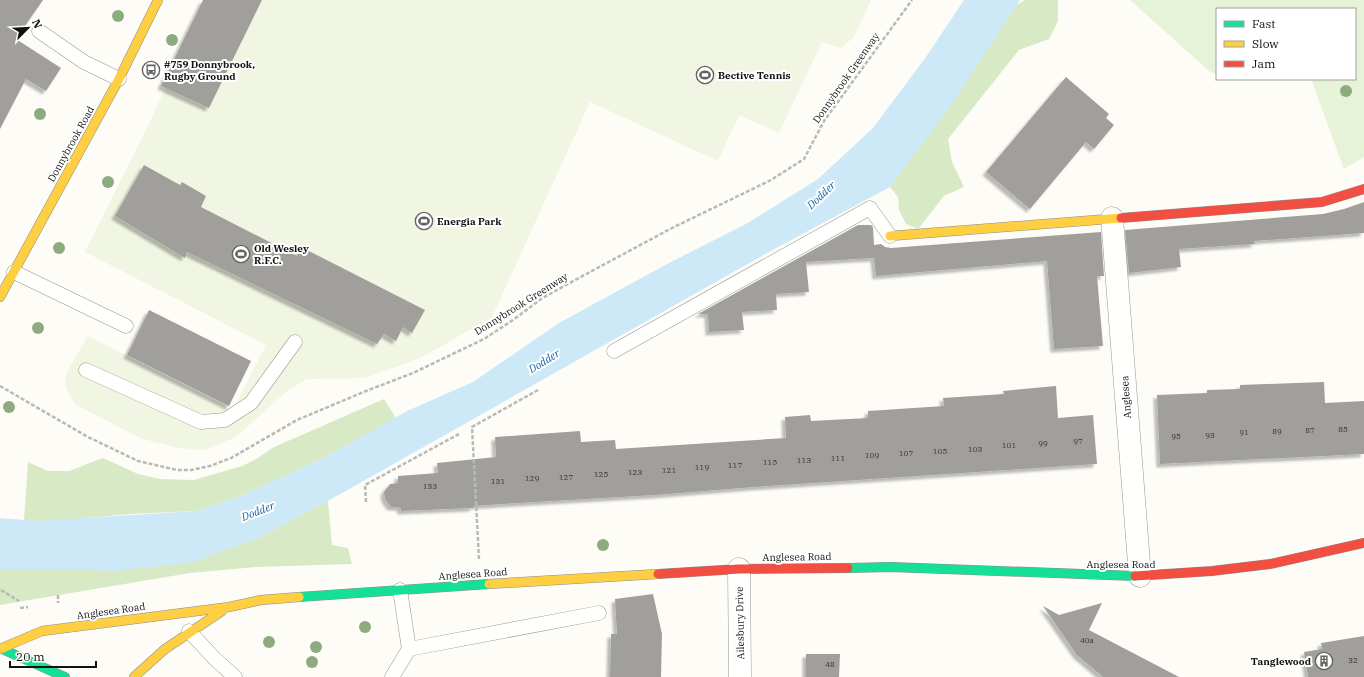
<svg xmlns="http://www.w3.org/2000/svg" width="1364" height="677" font-family="'IBM Plex Serif',serif">
<style>
.green{fill:#e7f3d7}
.forest{fill:#d8eac5}
.pitch{fill:#f0f6e1}
.water{fill:#cde8f7}
.building{fill:#a19f9c;filter:url(#shadow)}
.lines{fill:none;stroke-linecap:round;stroke-linejoin:round}
.lane-casing{stroke:#979795;stroke-width:15}
.street-casing{stroke:#979795;stroke-width:23}
.fast-casing{stroke:#8e8d8b;stroke-width:10}
.slow-casing{stroke:#8e8d8b;stroke-width:10}
.jam-casing{stroke:#8e8d8b;stroke-width:10}
.path{stroke:#b9b9b8;stroke-width:2.5;stroke-dasharray:4 2;stroke-linecap:butt}
.lane{stroke:#fffffe;stroke-width:14}
.street{stroke:#fffffe;stroke-width:22}
.fast{stroke:#16e098;stroke-width:9}
.slow{stroke:#ffcf43;stroke-width:9}
.jam{stroke:#f24e42;stroke-width:9}
.tree{fill:#8cac80}
.labels{text-anchor:middle;dominant-baseline:central;stroke-width:4;stroke-linejoin:round;paint-order:stroke}
.number-label{font-size:8px;fill:#353434}
.poi-label{font-size:10px;font-weight:bold;fill:#111;stroke:#fff;text-anchor:start}
.street-label{font-size:10px;fill:#111;stroke:#fff}
.water-label{font-size:11px;font-style:italic;fill:#1768a6;stroke:#fff}
</style>
<defs>
<filter id="shadow"><feDropShadow dx="-3.5" dy="3.5" stdDeviation="1" flood-color="#0004"/></filter>
</defs>
<rect width="100%" height="100%" fill="#fdfcf7"/>
<path class="green" d="M1130 0H1364V157L1344 169 1311 79H1355V9H1217V75L1209 71Z"/>
<path class="forest" d="M1025 0H1058V21L1049 39 1019 50 948 139 952 162 964 187 944 196 918 229 906 224 899 210 898 197 890 187 888 174 974 57 1016 5Z
M384 399 396 418 326 457 243 495 197 511 131 514 76 519 36 521 24 520 28 462 48 471H69L103 458 138 474 160 479 194 480 242 466 258 458 272 448Z
M328 501 332 545 348 548 352 564 256 567 190 573 0 605V569H73L256 539Z"/>
<path class="pitch" d="M207 0H871L854 37 841 48 822 42 779 133 739 115 718 161 590 102 492 317 426 355 410 362 364 378 307 379 287 391 236 437 204 450 178 448 143 439 76 405 66 389 65 381 67 372 88 336 233 410 266 345 85 252 144 134Z"/>
<path class="water" d="M964 0H1020L949 108 890 187 767 253 328 501 256 539 194 562 116 571 73 569 0 570V518L36 521 197 511 243 495 326 457 407 411 473 382 559 323 667 264 746 224 818 179 873 128 926 57Z"/>
<path class="building" d="M0 0H43L16 39 61 68 46 91 26 79 0 129Z
M203 0H262L209 108 161 86Z
M1066 77 1109 114 1106 118 1114 125 1094 149 1086 142 1030 209 986 172Z
M144 165 180 185 182 182 206 196 201 207 297 256 301 247 425 310 412 333 403 327 396 341 384 334 377 344 187 252 185 258 115 216Z
M1364 202V233L1254 241 1255 244 1179 249 1181 267 1129 273 1125 230 1323 214 1344 209Z
M858 225H871L873 227 874 245 881 244 885 247 891 248 1101 232 1104 276H1097L1103 346 1054 349 1047 261 876 276 874 258 806 262 809 292 776 294 777 310 742 312 744 330 709 332 708 314H698Z
M149 310 251 361 229 406 127 355Z
M1324 382 1325 403 1364 401V454L1160 464 1157 395 1207 393V390L1240 389V385Z
M1056 386 1058 418 1093 415 1097 464 754 487 655 495 518 503 473 506V508L401 511 400 507H391L385 499 384 492 390 484 398 483V476L438 473 437 463 496 457 495 437 580 431 581 442 615 440 616 449 786 438 785 417 810 415 811 421 868 418V411L944 406 943 398 1004 394 1003 391Z
M653 594 662 634 661 677H610L611 634H617L615 599Z
M1102 603 1089 630 1179 677H1103L1077 655 1043 606 1059 615Z
M1364 636V677H1308L1304 652 1322 649 1321 643Z
M806 654H840L839 677H806Z"/>
<g class="lines">
<defs>
<path id="lane" d="M39 31 84 62 119 79
M14 272 126 326
M614 351 870 208 890 236
M86 370 201 422 225 420 251 403 295 342
M400 590 409 649
M189 631 215 659 235 677
M392 677 409 649 599 613"/>
<path id="street" d="M1112 218 1140 576
M739 569 740 677"/>
<path id="fast" d="M848 568 891 567 1135 576
M299 597 489 584
M2 649 65 677"/>
<path id="slow" d="M890 236 1121 218
M0 297 119 79 158 0
M489 584 658 574
M0 649 42 631 229 607 261 600 299 597
M134 677 165 649 222 611"/>
<path id="jam" d="M1121 218 1322 202 1364 189
M658 574 739 569 848 568
M1135 576 1212 571 1270 564 1364 543"/>
</defs>
<use href="#lane" class="lane-casing"/>
<use href="#street" class="street-casing"/>
<use href="#fast" class="fast-casing"/>
<use href="#slow" class="slow-casing"/>
<use href="#jam" class="jam-casing"/>
<path class="path" d="M0 386 88 437 138 461 177 470H191L210 466 231 458 297 420 366 391 413 373 484 339 513 320 541 299 564 286 670 229 771 180 804 159 824 121 912 0
M366 502 365 485 459 434
M479 559 472 427 538 390
M1 590 19 601
M58 595V603
M20 608 28 607"/>
<use href="#lane" class="lane"/>
<use href="#street" class="street"/>
<use href="#fast" class="fast"/>
<use href="#slow" class="slow"/>
<use href="#jam" class="jam"/>
</g>
<g class="tree">
<circle cx="118" cy="16" r="6"/>
<circle cx="172" cy="40" r="6"/>
<circle cx="1346" cy="91" r="6"/>
<circle cx="40" cy="114" r="6"/>
<circle cx="108" cy="182" r="6"/>
<circle cx="59" cy="248" r="6"/>
<circle cx="38" cy="328" r="6"/>
<circle cx="9" cy="407" r="6"/>
<circle cx="603" cy="545" r="6"/>
<circle cx="365" cy="627" r="6"/>
<circle cx="269" cy="642" r="6"/>
<circle cx="316" cy="647" r="6"/>
<circle cx="312" cy="662" r="6"/>
</g>
<defs>
<symbol id="bus-ring" viewBox="-11 -11 22 22"><circle r="9.5" fill="#fff" stroke="#646362" stroke-width="1.5"/><path d="M-5-6H5V4H4V6H2V4H-2V6H-4V4H-5ZM-3.5-4V0h7V-4ZM-3.5 1.2v1.5H-2V1.2ZM2 1.2v1.5H3.5V1.2Z" fill="#646362"/></symbol>
<symbol id="stadium-ring" viewBox="-11 -11 22 22"><circle r="9.5" fill="#fff" stroke="#646362" stroke-width="1.5"/><path d="M0-5a6.5 5 0 1 0 0 10a6.5 5 0 1 0 0-10ZM-3.5-1.8h7v3.6h-7Z" fill="#646362"/></symbol>
<symbol id="building-ring" viewBox="-11 -11 22 22"><circle r="9.5" fill="#fff" stroke="#646362" stroke-width="1.5"/><path d="M-4-6H4V6H1V3H-1V6H-4ZM-2.5-4.3h1.7v1.8h-1.7ZM.8-4.3h1.7v1.8H.8ZM-2.5-1h1.7V.8h-1.7ZM.8-1h1.7V.8H.8Z" fill="#646362"/></symbol>
</defs>
<g fill-rule="evenodd">
<use href="#bus-ring" x="141" y="60" width="20" height="20"/>
<use href="#stadium-ring" x="695" y="65" width="20" height="20"/>
<use href="#stadium-ring" x="414" y="211" width="20" height="20"/>
<use href="#stadium-ring" x="231" y="244" width="20" height="20"/>
<use href="#building-ring" x="1314" y="651" width="20" height="20"/>
</g>
<g class="labels">
<g class="number-label">
<text x="1343" y="429">85</text>
<text x="1310" y="430">87</text>
<text x="1277" y="431">89</text>
<text x="1244" y="432">91</text>
<text x="1210" y="435">93</text>
<text x="1176" y="436">95</text>
<text x="1078" y="441">97</text>
<text x="1043" y="443">99</text>
<text x="1009" y="445">101</text>
<text x="975" y="449">103</text>
<text x="940" y="451">105</text>
<text x="906" y="453">107</text>
<text x="872" y="455">109</text>
<text x="838" y="458">111</text>
<text x="804" y="460">113</text>
<text x="770" y="462">115</text>
<text x="735" y="465">117</text>
<text x="702" y="467">119</text>
<text x="669" y="470">121</text>
<text x="635" y="472">123</text>
<text x="601" y="474">125</text>
<text x="566" y="477">127</text>
<text x="532" y="478">129</text>
<text x="498" y="481">131</text>
<text x="430" y="486">133</text>
<text x="1087" y="640">40a</text>
<text x="1353" y="660">32</text>
<text x="830" y="664">48</text>
</g>
<g class="poi-label">
<text x="164" y="64">#759 Donnybrook,<tspan x="164" dy="12">Rugby Ground</tspan></text>
<text x="718" y="75">Bective Tennis</text>
<text x="437" y="221">Energia Park</text>
<text x="254" y="248">Old Wesley<tspan x="254" dy="12">R.F.C.</tspan></text>
<text x="1311" y="661" text-anchor="end">Tanglewood</text>
</g>
<g class="street-label">
<text transform="translate(846 78) rotate(-55)">Donnybrook Greenway</text>
<text transform="translate(71 144) rotate(-61)">Donnybrook Road</text>
<text transform="translate(521 304) rotate(-32)">Donnybrook Greenway</text>
<text transform="translate(1126 397) rotate(-94)">Anglesea</text>
<text transform="translate(797 557) rotate(-1)">Anglesea Road</text>
<text x="1121" y="564">Anglesea Road</text>
<text transform="translate(473 574) rotate(-4)">Anglesea Road</text>
<text transform="translate(111 611) rotate(-8)">Anglesea Road</text>
<text transform="translate(740 623) rotate(-91)">Ailesbury Drive</text>
</g>
<g class="water-label">
<text transform="translate(821 195) rotate(-43)">Dodder</text>
<text transform="translate(544 361) rotate(-32)">Dodder</text>
<text transform="translate(258 511) rotate(-21)">Dodder</text>
</g>
</g>
<rect x="1216" y="8" width="140" height="72" fill="#ffffff" stroke="#a0a0a0"/>
<rect x="1224" y="21" width="20" height="6" fill="#16e098" stroke="#a0a0a0"/>
<text x="1252" y="28" font-size="12" fill="#111111">Fast</text>
<rect x="1224" y="41" width="20" height="6" fill="#ffcf43" stroke="#a0a0a0"/>
<text x="1252" y="48" font-size="12" fill="#111111">Slow</text>
<rect x="1224" y="61" width="20" height="6" fill="#f24e42" stroke="#a0a0a0"/>
<text x="1252" y="68" font-size="12" fill="#111111">Jam</text>
<g transform="translate(28 28) rotate(66)" stroke="#ffffff" stroke-width="3" paint-order="stroke">
<path d="M0-3L7 15L0 10L-7 15Z" fill="#111111"/>
<text y="-6" font-size="11" font-weight="bold" text-anchor="middle" fill="#111111">N</text>
</g>
<path d="M10 661v6h86v-6" fill="none" stroke="#111111" stroke-width="2"/>
<text x="16" y="661" font-size="12" fill="#111111" stroke="#ffffff" stroke-width="3" paint-order="stroke">20 m</text>
</svg>
